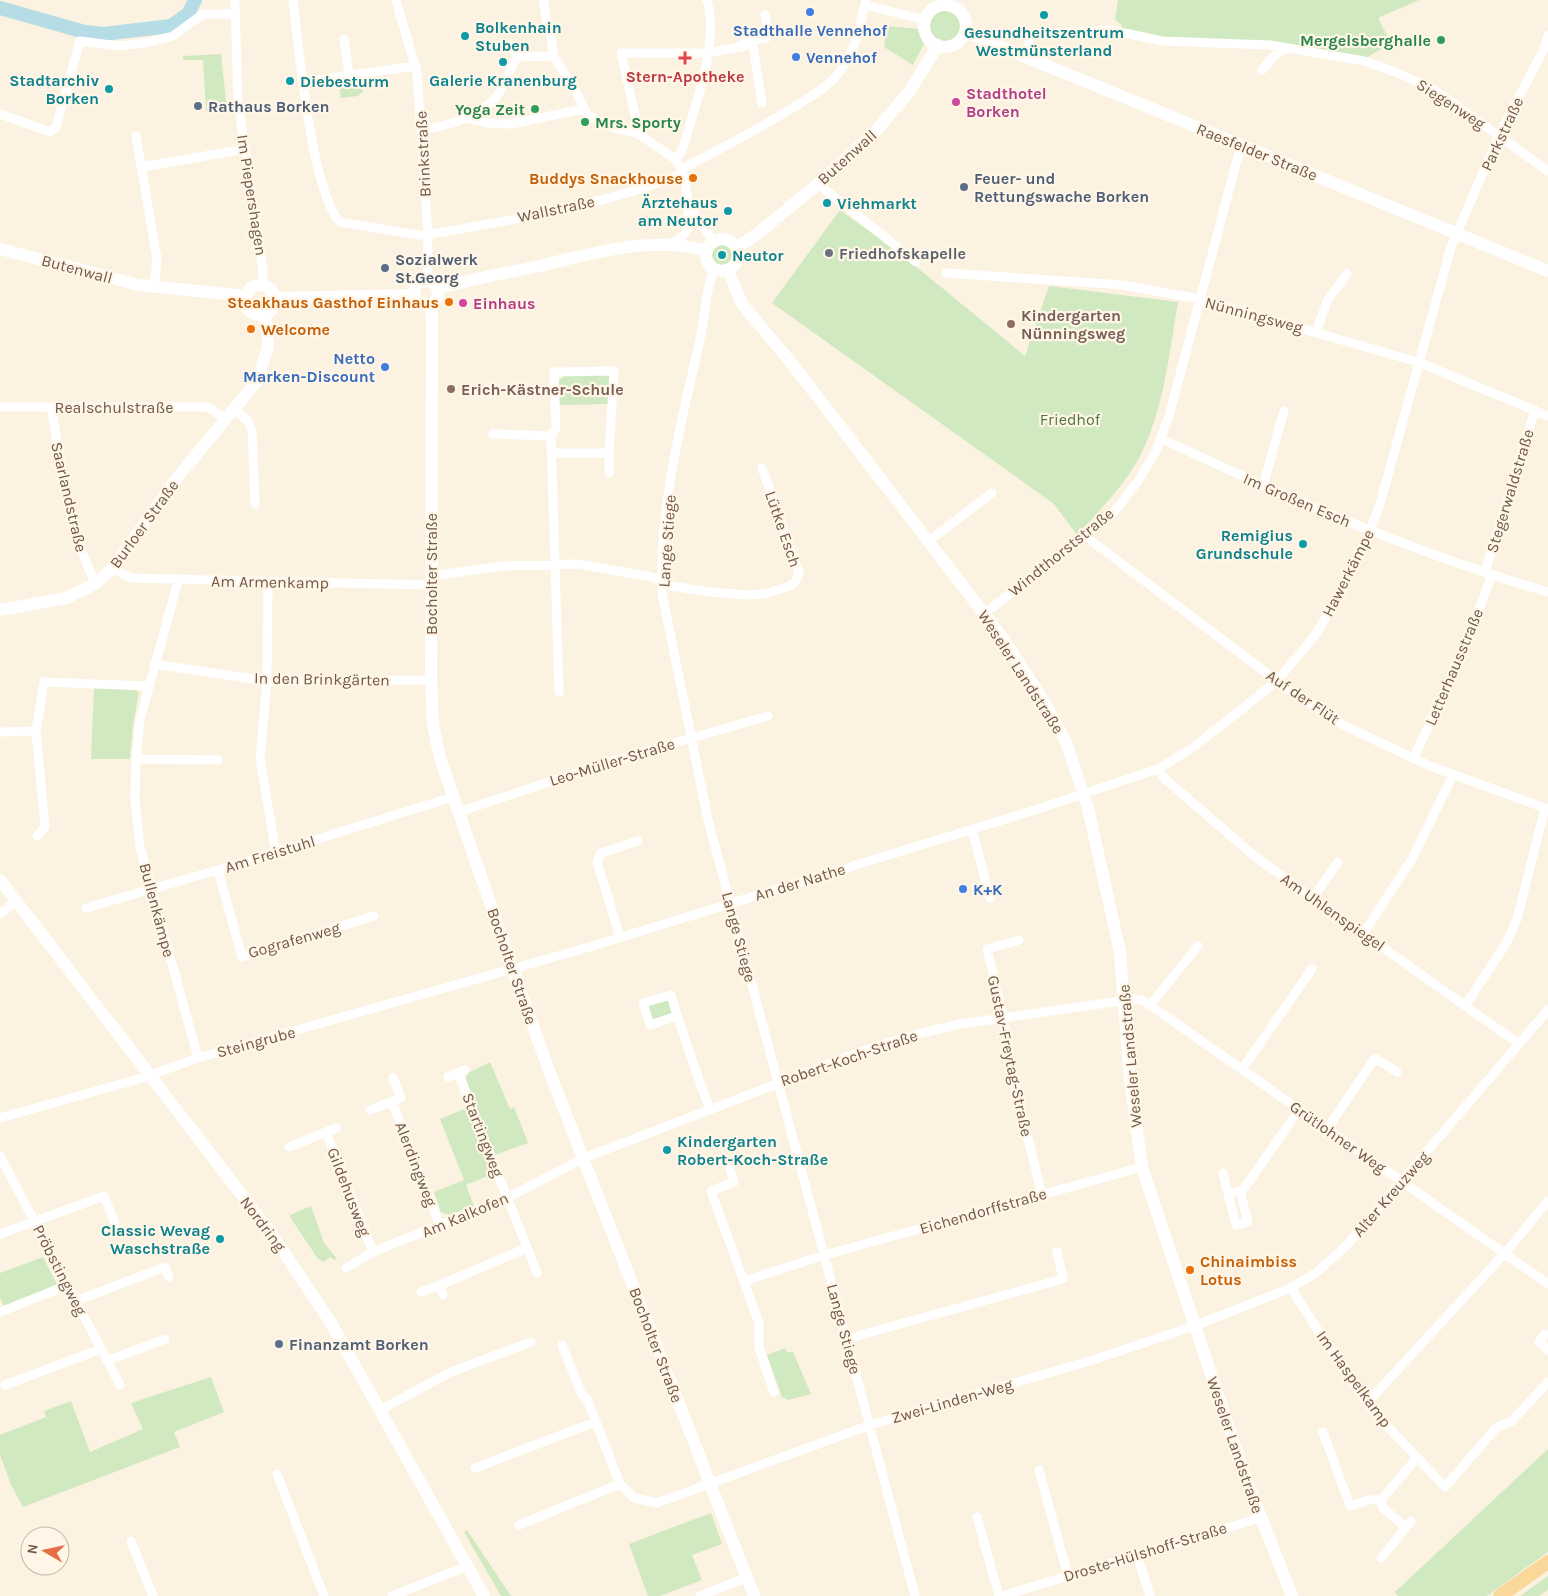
<svg xmlns="http://www.w3.org/2000/svg" width="1548" height="1596" font-family="Karla,sans-serif">
<style>
.green{fill:#d0e9c0}
.lines{fill:none;stroke-linecap:round;stroke-linejoin:round}
.river{stroke:#b6dde5;stroke-width:14}
.street{stroke:#fff;stroke-width:9}
.secondary{stroke:#fff;stroke-width:12}
.primary{stroke:#fad89a;stroke-width:14}
.shop-dot{fill:#3f7fe0;stroke:#fff6e7;stroke-width:2}
.culture-dot{fill:#0f9aa8;stroke:#fff6e7;stroke-width:2}
.leisure-dot{fill:#2e9e5b;stroke:#fff6e7;stroke-width:2}
.health-dot{fill:#e0444e;stroke:#fff6e7;stroke-width:2}
.hotel-dot{fill:#d1479c;stroke:#fff6e7;stroke-width:2}
.service-dot{fill:#5c6f8a;stroke:#fff6e7;stroke-width:2}
.food-dot{fill:#e8710a;stroke:#fff6e7;stroke-width:2}
.worship-dot{fill:#6b7280;stroke:#fff6e7;stroke-width:2}
.education-dot{fill:#8d6e63;stroke:#fff6e7;stroke-width:2}
.labels{text-anchor:middle;dominant-baseline:central;stroke-width:4.5;stroke-linejoin:round;paint-order:stroke}
.culture-label{font-size:16px;font-weight:bold;fill:#0d838f;stroke:#fff6e7;text-anchor:start}
.shop-label{font-size:16px;font-weight:bold;fill:#366cbe;stroke:#fff6e7;text-anchor:start}
.leisure-label{font-size:16px;font-weight:bold;fill:#27864d;stroke:#fff6e7;text-anchor:end}
.health-label{font-size:16px;font-weight:bold;fill:#be3a42;stroke:#fff6e7}
.hotel-label{font-size:16px;font-weight:bold;fill:#b23c85;stroke:#fff6e7;text-anchor:start}
.street-label{font-size:16px;fill:#725849;stroke:#fff6e7}
.service-label{font-size:16px;font-weight:bold;fill:#4e5e75;stroke:#fff6e7;text-anchor:start}
.food-label{font-size:16px;font-weight:bold;fill:#c56008;stroke:#fff6e7;text-anchor:end}
.worship-label{font-size:16px;font-weight:bold;fill:#5b616d;stroke:#fff6e7;text-anchor:start}
.education-label{font-size:16px;font-weight:bold;fill:#785e54;stroke:#fff6e7;text-anchor:start}
.park-label{font-size:16px;fill:#507841;stroke:#fff6e7}
</style>
<rect width="100%" height="100%" fill="#fcf2e1"/>
<path class="green" d="M1118 0H1419L1378 18 1391 43 1366 58 1161 37 1122 31V25L1115 20Z
M930 26a15 15 0 1 1 30 0a15 15 0 1 1-30 0Z
M887 26 918 29 924 44 913 65 884 47Z
M221 54 227 109 206 111 203 60H183V56Z
M354 78H359L363 91 358 96 341 98 338 81 352 80Z
M840 210 902 255 1025 356 1049 286 1178 302C1169 354 1164 410 1139 458 1123 487 1099 511 1077 535L1054 504 772 303Z
M712 255a10 10 0 1 1 20 0a10 10 0 1 1-20 0Z
M566 374H608L610 377 609 404 558 405V382Z
M94 688 136 690 139 692 133 725 130 759H91Z
M668 1000 672 1015 652 1021 647 1006Z
M490 1062 510 1109 514 1107 528 1143 495 1155 466 1079 468 1073Z
M467 1108 493 1174 466 1185 474 1206 449 1215 441 1212 434 1192 464 1180 440 1119Z
M311 1206 324 1243 337 1259 334 1260 330 1257 324 1262 318 1259 292 1220 290 1215Z
M43 1257 58 1286 4 1306 0 1297V1273Z
M785 1348 787 1352H793L811 1394 788 1400 782 1397 767 1355Z
M211 1377 224 1412 174 1432 180 1447 23 1507 11 1485 0 1455V1435L46 1417 44 1411 71 1401 90 1452 143 1429 131 1403Z
M1548 1449V1552L1487 1596H1398L1395 1592Z
M711 1513 722 1544 692 1555 702 1580 660 1596H648L629 1544Z
M467 1530 511 1596H501L464 1532Z
M1548 1576V1590L1539 1596H1520Z"/>
<g class="lines">
<path class="river" d="M0 8 85 32 103 34 171 26 188 14 195 0"/>
<path class="street" d="M235 0 238 103 263 271 262 285
M293 0C298 44 312 194 340 222L418 235 432 234C516 219 602 206 681 174
M396 0 417 73 428 235 427 282
M544 0C543 20 554 38 553 56
M865 5 925 20
M947 5 948 0
M344 39 349 75
M752 40 762 103
M510 45 517 57
M553 56 570 81 588 115 612 127 637 133 675 159 682 169 687 195 698 221 714 241
M517 57 553 56
M1025 57 1031 34 1111 30 1162 41 1270 45 1364 61 1398 73 1436 91 1548 171
M1262 70 1274 56 1285 49
M303 82 416 66
M0 114 50 132 56 127 80 41 119 46 145 43 173 36 203 14H235
M467 118 488 123 511 124 584 109
M423 129C449 126 484 116 499 93 506 82 510 69 517 57
M637 133 638 128 621 53H707L745 46 744 42 766 38 768 32 765 15
M136 136 157 259 154 287
M675 159 682 151C694 108 720 43 707 0
M142 167 246 149
M682 169C718 150 754 132 789 110 810 97 834 85 846 62 857 43 861 21 866 0
M818 184 916 262
M669 244C693 234 689 225 687 202
M714 269C705 291 705 317 700 340 681 422 659 508 662 593L708 820 915 1596
M946 273 1123 285 1199 299 1418 362 1548 416
M1316 332 1328 299 1347 274
M0 407H208L225 418
M51 407 68 503 79 544 95 584
M234 409 248 421 252 430 255 504
M493 434 551 436
M1162 439C1288 498 1414 553 1548 592
M551 453H609L614 371 554 372 556 428 551 436 559 692
M609 473V453
M1263 486 1284 411
M1085 536 1289 690 1345 726 1430 766 1548 809
M929 541 992 493
M113 568 130 578 431 585
M1485 572 1535 410
M431 576 503 566 578 564 651 577 672 586 709 592 748 595 765 594 790 586 796 581 799 573 762 468
M178 581 140 720 136 759 135 800 140 847 198 1058
M268 582 267 681 260 759 276 853
M984 614 1085 536 1114 512 1138 481 1156 451 1169 416 1241 145
M154 664 267 681 431 680
M0 732 36 731
M136 759 218 760
M1413 759 1464 651 1492 574
M1158 769 1165 779 1258 859 1519 1044
M458 812 616 760 768 716
M972 829 990 898
M37 836 45 827 36 731 44 682 148 686
M218 870 242 957 374 916
M1313 898 1338 862
M86 908 218 870 453 797
M0 914 16 901
M1363 934 1412 859 1453 775
M620 937 597 862 601 853 638 841
M1019 940 987 949 1003 1016 1010 1065 1042 1195
M1150 1005 1198 946
M1465 1006 1507 942 1517 919 1545 808
M677 1016 650 1025 643 1003 671 995C683 1034 696 1072 710 1110
M1242 1069 1312 969
M458 1073 537 1273
M448 1077 465 1070
M392 1102 440 1226
M370 1110 401 1098 393 1078
M0 1118 139 1079 198 1058 586 948 1035 810 1158 769 1194 747 1277 681 1315 635 1339 597 1364 547 1380 504 1451 247 1499 135 1545 47 1548 35
M1327 1129 1375 1058 1397 1072
M326 1132 373 1252
M289 1147 336 1128
M0 1156 120 1385
M730 1169 734 1182 711 1191 759 1323V1347L774 1392
M1223 1173 1228 1194 1243 1190 1299 1110
M1228 1194 1236 1225 1248 1222 1240 1191
M0 1234 104 1196 115 1224
M346 1268 373 1252 507 1198 584 1158 865 1050 917 1034 961 1024 1134 999 1142 1000 1150 1005 1548 1284
M744 1281 825 1255 1142 1167
M440 1285 527 1248
M1291 1288 1344 1371 1373 1411 1445 1487 1497 1427 1512 1421 1548 1382
M421 1292 440 1285 443 1295
M76 1301 165 1267 169 1277
M0 1312 68 1285
M1545 1334 1539 1342 1548 1350
M846 1339 1063 1279 1057 1252
M562 1345 582 1395 587 1399 620 1484 634 1498 657 1503 870 1425 1093 1360 1194 1326 1291 1288 1317 1272 1346 1246 1548 1010
M107 1361 165 1339
M5 1385 101 1349
M1367 1403 1505 1253 1548 1201
M380 1410 451 1372 531 1342
M1323 1432 1350 1506 1373 1499 1381 1500 1417 1458
M475 1468 595 1422
M1039 1470 1068 1576
M277 1474 324 1596
M1381 1500 1382 1507 1405 1527
M977 1517 999 1596
M519 1525 620 1484
M131 1541 153 1596
M1137 1555 1150 1596
M1381 1558 1411 1521
M392 1596 468 1566
M700 1596 748 1577
M1002 1596 1260 1518"/>
<path class="secondary" d="M924 26a21 21 0 1 1 42 0a21 21 0 1 1-42 0Z
M965 32 1548 271
M706 255a16 16 0 1 1 32 0a16 16 0 1 1-32 0Z
M736 248 757 234 818 184 875 132 909 92 938 45
M0 249 139 285 246 296
M728 270 742 304 793 365 1005 641 1046 705 1066 742 1088 808 1120 952 1130 1080 1142 1167 1246 1479 1292 1596
M414 293a12 12 0 1 1 24 0a12 12 0 1 1-24 0Z
M245 300a15 15 0 1 1 30 0a15 15 0 1 1-30 0Z
M437 289C468 280 501 274 534 267 589 255 650 234 706 251
M275 298 414 295
M429 305 432 315 431 680 433 725 440 758 523 998 551 1076 754 1596
M0 610 66 598 95 584 113 568 177 478 257 381 268 347V332L264 315
M0 880 271 1233 331 1323 484 1596"/>
<path class="primary" d="M1500 1596 1548 1562"/>
</g>
<g class="shop-dot">
<circle cx="810" cy="12" r="5"/>
<circle cx="796" cy="57" r="5"/>
<circle cx="385" cy="367" r="5"/>
<circle cx="963" cy="889" r="5"/>
</g>
<g class="culture-dot">
<circle cx="1044" cy="15" r="5"/>
<circle cx="465" cy="36" r="5"/>
<circle cx="503" cy="62" r="5"/>
<circle cx="290" cy="81" r="5"/>
<circle cx="109" cy="89" r="5"/>
<circle cx="827" cy="203" r="5"/>
<circle cx="728" cy="211" r="5"/>
<circle cx="722" cy="255" r="5"/>
<circle cx="1303" cy="544" r="5"/>
<circle cx="667" cy="1150" r="5"/>
<circle cx="220" cy="1239" r="5"/>
</g>
<g class="leisure-dot">
<circle cx="1441" cy="40" r="5"/>
<circle cx="535" cy="109" r="5"/>
<circle cx="585" cy="122" r="5"/>
</g>
<path class="health-dot" d="M682.5 50.5h5v5h5v5h-5v5h-5v-5h-5v-5h5z"/>
<g class="hotel-dot">
<circle cx="956" cy="102" r="5"/>
<circle cx="463" cy="303" r="5"/>
</g>
<g class="service-dot">
<circle cx="198" cy="106" r="5"/>
<circle cx="964" cy="187" r="5"/>
<circle cx="385" cy="268" r="5"/>
<circle cx="279" cy="1344" r="5"/>
</g>
<g class="food-dot">
<circle cx="693" cy="178" r="5"/>
<circle cx="449" cy="302" r="5"/>
<circle cx="251" cy="329" r="5"/>
<circle cx="1190" cy="1270" r="5"/>
</g>
<circle class="worship-dot" cx="829" cy="253" r="5"/>
<g class="education-dot">
<circle cx="1011" cy="324" r="5"/>
<circle cx="451" cy="389" r="5"/>
</g>
<g class="labels">
<g class="culture-label">
<text x="475" y="27">Bolkenhain<tspan x="475" dy="18">Stuben</tspan></text>
<text x="1044" y="32" text-anchor="middle">Gesundheitszentrum<tspan x="1044" dy="18">Westmünsterland</tspan></text>
<text x="99" y="80" text-anchor="end">Stadtarchiv<tspan x="99" dy="18">Borken</tspan></text>
<text x="503" y="80" text-anchor="middle">Galerie Kranenburg</text>
<text x="300" y="81">Diebesturm</text>
<text x="718" y="202" text-anchor="end">Ärztehaus<tspan x="718" dy="18">am Neutor</tspan></text>
<text x="837" y="203">Viehmarkt</text>
<text x="732" y="255">Neutor</text>
<text x="1293" y="535" text-anchor="end">Remigius<tspan x="1293" dy="18">Grundschule</tspan></text>
<text x="677" y="1141">Kindergarten<tspan x="677" dy="18">Robert-Koch-Straße</tspan></text>
<text x="210" y="1230" text-anchor="end">Classic Wevag<tspan x="210" dy="18">Waschstraße</tspan></text>
</g>
<g class="shop-label">
<text x="810" y="30" text-anchor="middle">Stadthalle Vennehof</text>
<text x="806" y="57">Vennehof</text>
<text x="375" y="358" text-anchor="end">Netto<tspan x="375" dy="18">Marken-Discount</tspan></text>
<text x="973" y="889">K+K</text>
</g>
<g class="leisure-label">
<text x="1431" y="40">Mergelsberghalle</text>
<text x="525" y="109">Yoga Zeit</text>
<text x="595" y="122" text-anchor="start">Mrs. Sporty</text>
</g>
<g class="health-label">
<text x="685" y="76">Stern-Apotheke</text>
</g>
<g class="hotel-label">
<text x="966" y="93">Stadthotel<tspan x="966" dy="18">Borken</tspan></text>
<text x="473" y="303">Einhaus</text>
</g>
<g class="street-label">
<text transform="translate(1451 104) rotate(33)">Siegenweg</text>
<text transform="translate(1502 134) rotate(-65)">Parkstraße</text>
<text transform="translate(1257 152) rotate(22)">Raesfelder Straße</text>
<text transform="translate(423 154) rotate(-93)">Brinkstraße</text>
<text transform="translate(847 157) rotate(-42)">Butenwall</text>
<text transform="translate(252 195) rotate(81)">Im Piepershagen</text>
<text transform="translate(556 209) rotate(-12)">Wallstraße</text>
<text transform="translate(77 269) rotate(15)">Butenwall</text>
<text transform="translate(1254 315) rotate(15)">Nünningsweg</text>
<text x="114" y="407">Realschulstraße</text>
<text transform="translate(1510 491) rotate(-73)">Stegerwaldstraße</text>
<text transform="translate(69 497) rotate(77)">Saarlandstraße</text>
<text transform="translate(1297 500) rotate(23)">Im Großen Esch</text>
<text transform="translate(144 524) rotate(-54)">Burloer Straße</text>
<text transform="translate(783 529) rotate(71)">Lütke Esch</text>
<text transform="translate(667 541) rotate(-86)">Lange Stiege</text>
<text transform="translate(1061 552) rotate(-39)">Windthorststraße</text>
<text transform="translate(1348 573) rotate(-63)">Hawerkämpe</text>
<text transform="translate(431 574) rotate(-90)">Bocholter Straße</text>
<text transform="translate(270 582) rotate(1)">Am Armenkamp</text>
<text transform="translate(1454 667) rotate(-67)">Letterhausstraße</text>
<text transform="translate(1021 672) rotate(57)">Weseler Landstraße</text>
<text transform="translate(322 679) rotate(1)">In den Brinkgärten</text>
<text transform="translate(1303 697) rotate(34)">Auf der Flüt</text>
<text transform="translate(612 762) rotate(-17)">Leo-Müller-Straße</text>
<text transform="translate(270 854) rotate(-17)">Am Freistuhl</text>
<text transform="translate(800 882) rotate(-17)">An der Nathe</text>
<text transform="translate(157 910) rotate(75)">Bullenkämpe</text>
<text transform="translate(1333 912) rotate(35)">Am Uhlenspiegel</text>
<text transform="translate(739 937) rotate(75)">Lange Stiege</text>
<text transform="translate(294 940) rotate(-16)">Gografenweg</text>
<text transform="translate(512 966) rotate(71)">Bocholter Straße</text>
<text transform="translate(256 1042) rotate(-15)">Steingrube</text>
<text transform="translate(1010 1056) rotate(78)">Gustav-Freytag-Straße</text>
<text transform="translate(1130 1056) rotate(-95)">Weseler Landstraße</text>
<text transform="translate(849 1058) rotate(-19)">Robert-Koch-Straße</text>
<text transform="translate(483 1135) rotate(69)">Startingweg</text>
<text transform="translate(1338 1137) rotate(35)">Grütlohner Weg</text>
<text transform="translate(416 1164) rotate(69)">Alerdingweg</text>
<text transform="translate(349 1192) rotate(69)">Gildehusweg</text>
<text transform="translate(1391 1194) rotate(-49)">Alter Kreuzweg</text>
<text transform="translate(983 1211) rotate(-16)">Eichendorffstraße</text>
<text transform="translate(465 1215) rotate(-23)">Am Kalkofen</text>
<text transform="translate(263 1224) rotate(53)">Nordring</text>
<text transform="translate(60 1270) rotate(63)">Pröbstingweg</text>
<text transform="translate(844 1329) rotate(75)">Lange Stiege</text>
<text transform="translate(656 1345) rotate(69)">Bocholter Straße</text>
<text transform="translate(1354 1379) rotate(54)">Im Haspelkamp</text>
<text transform="translate(952 1401) rotate(-16)">Zwei-Linden-Weg</text>
<text transform="translate(1235 1445) rotate(71)">Weseler Landstraße</text>
<text transform="translate(1145 1552) rotate(-17)">Droste-Hülshoff-Straße</text>
</g>
<g class="service-label">
<text x="208" y="106">Rathaus Borken</text>
<text x="974" y="178">Feuer- und<tspan x="974" dy="18">Rettungswache Borken</tspan></text>
<text x="395" y="259">Sozialwerk<tspan x="395" dy="18">St.Georg</tspan></text>
<text x="289" y="1344">Finanzamt Borken</text>
</g>
<g class="food-label">
<text x="683" y="178">Buddys Snackhouse</text>
<text x="439" y="302">Steakhaus Gasthof Einhaus</text>
<text x="261" y="329" text-anchor="start">Welcome</text>
<text x="1200" y="1261" text-anchor="start">Chinaimbiss<tspan x="1200" dy="18">Lotus</tspan></text>
</g>
<g class="worship-label">
<text x="839" y="253">Friedhofskapelle</text>
</g>
<g class="education-label">
<text x="1021" y="315">Kindergarten<tspan x="1021" dy="18">Nünningsweg</tspan></text>
<text x="461" y="389">Erich-Kästner-Schule</text>
</g>
<g class="park-label">
<text x="1070" y="419">Friedhof</text>
</g>
</g>
<g transform="translate(45 1551) rotate(279)"><circle r="24" fill="#fff6e7" stroke="#c7b7a8"/>
<path d="M0-4L9 19L0 12L-9 19Z" fill="#e56e47"/>
<text y="-8" font-size="14" font-weight="bold" text-anchor="middle" fill="#725849">N</text>
</g>
</svg>
